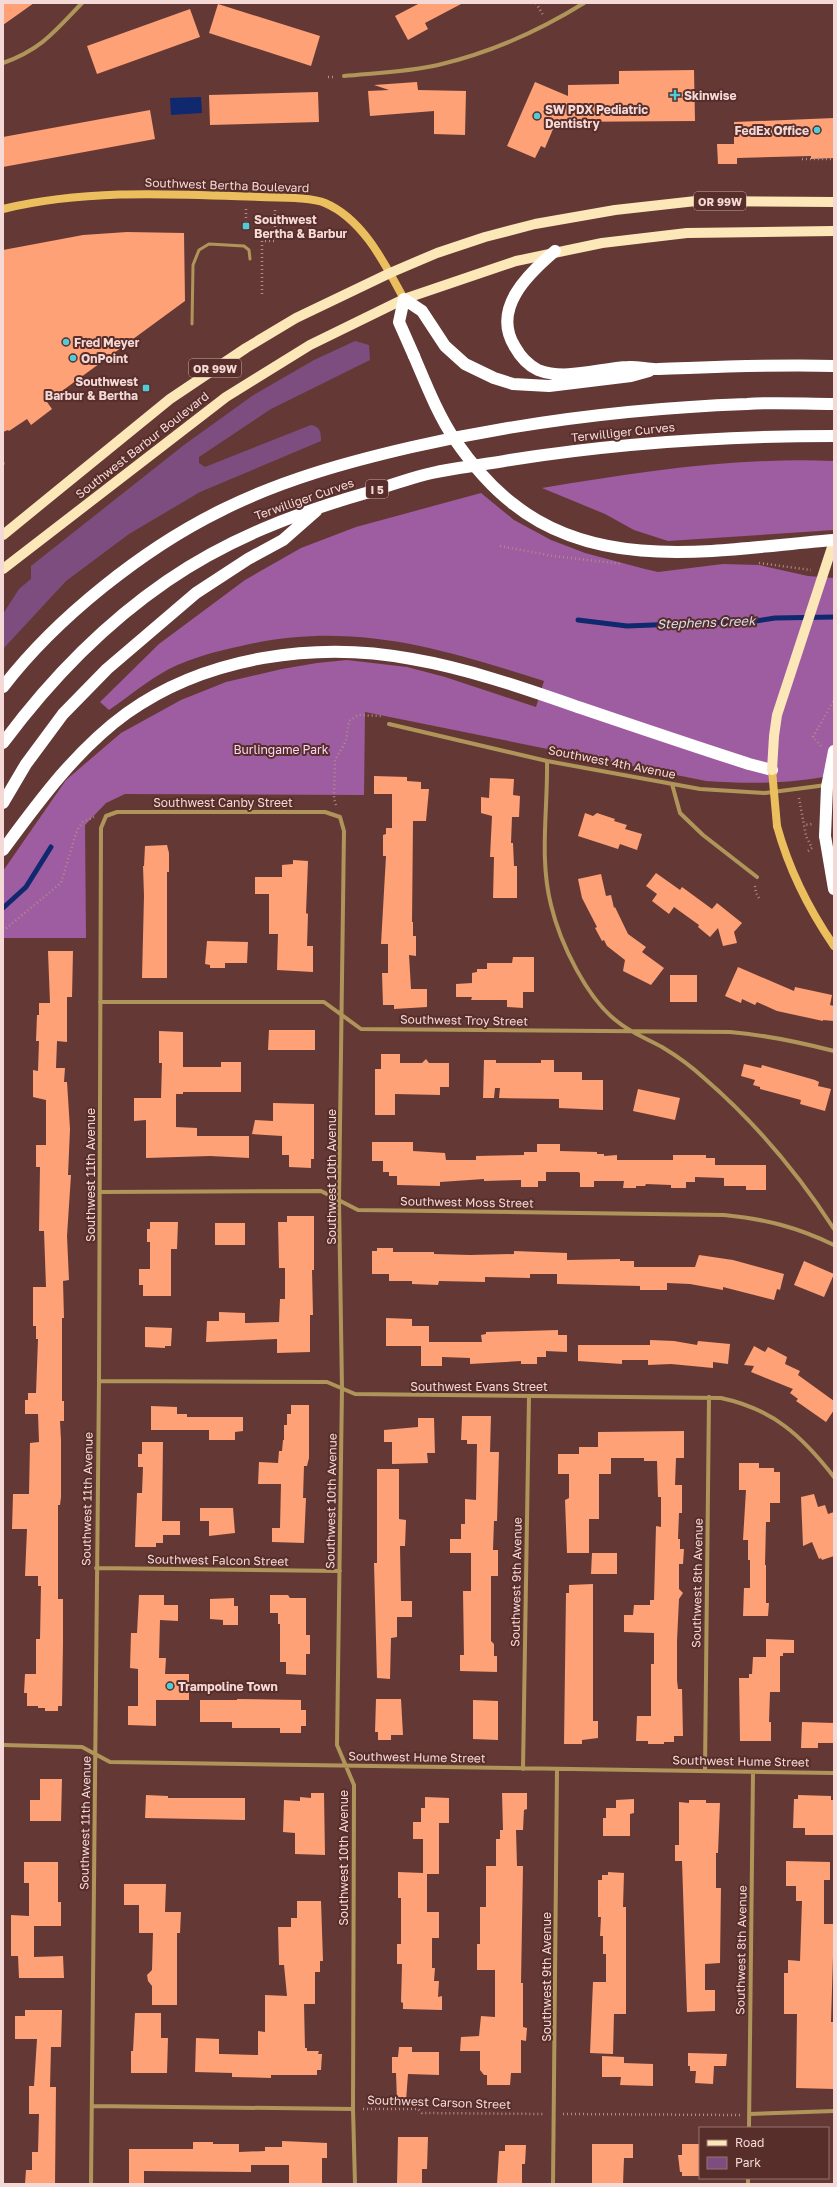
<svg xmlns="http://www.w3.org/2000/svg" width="837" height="2187" font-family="'Golos Text',sans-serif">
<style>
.green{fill:#7e4d80}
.forest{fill:#9e5ca1}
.water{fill:#10286e}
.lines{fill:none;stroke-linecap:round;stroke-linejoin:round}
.stream{stroke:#10286e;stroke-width:5}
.building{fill:#fea176}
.path{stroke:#b08d8a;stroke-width:2.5;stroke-dasharray:1 3;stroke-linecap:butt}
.lane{stroke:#b0955a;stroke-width:3}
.street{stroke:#b0955a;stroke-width:4}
.secondary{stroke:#ebbf5d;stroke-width:8}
.primary{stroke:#fce7b9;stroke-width:10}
.highway{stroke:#fff;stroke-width:12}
.secondary-bridge{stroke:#ebbf5d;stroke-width:8}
.primary-bridge{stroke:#fce7b9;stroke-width:10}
.highway-bridge{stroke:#fff;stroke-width:12}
.poi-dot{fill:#52cbd8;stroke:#582e2b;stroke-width:1.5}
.labels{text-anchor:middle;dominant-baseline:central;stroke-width:4;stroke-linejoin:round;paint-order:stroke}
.shield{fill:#582e2b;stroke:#c6a6a3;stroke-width:1}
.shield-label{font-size:11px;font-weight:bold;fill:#f5d9d6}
.poi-label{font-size:12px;font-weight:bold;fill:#f5d9d6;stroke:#582e2b;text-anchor:start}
.street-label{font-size:12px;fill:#f5d9d6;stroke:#582e2b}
.park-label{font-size:12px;fill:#f9d6fa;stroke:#582e2b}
.water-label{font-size:13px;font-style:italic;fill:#d5dff4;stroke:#582e2b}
</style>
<rect width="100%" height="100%" fill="#643935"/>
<path class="green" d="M355 341 369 345 370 360 271 409 199 457V463L205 467 311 425C320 427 321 431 321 441L200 492 129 534 66 581 3 649V614L19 589 31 579V566L184 445 252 396 314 360Z"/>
<path class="forest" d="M834 461V530L668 541 634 530 605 514 542 488C641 472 733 457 834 461Z
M481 493 514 520 551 540 585 553 645 569 658 572 723 564 759 565 808 576 834 578V775C791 784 749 784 706 781L365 712 364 795 125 794 106 803 85 825 86 938H4L3 994V871L66 780 121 733 181 700 226 682 282 669 317 663 347 660 407 667 445 677 536 707 544 681C439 648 352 620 241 646 217 651 191 658 169 669 148 680 128 697 109 710L100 702 159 644 245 580 301 548 356 527Z"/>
<path class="water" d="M201 97 202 113 171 115 170 98Z"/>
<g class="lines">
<path class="stream" d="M578 620 627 626 756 621 775 618 834 617
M3 908 26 887 51 847"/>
</g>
<path class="building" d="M3 3H34L3 25Z
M420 3H463L425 23 428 29 408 40 395 16Z
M218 4 320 36 311 66 209 33Z
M190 9 200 37 97 74 87 46Z
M694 70 695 121 556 122 545 148 541 146 535 158 507 146 535 82 568 96V85L619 84V71Z
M417 82 418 90 466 91 465 135 434 134V111L370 116 368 91 389 90 374 85Z
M318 92 319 122 210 125 209 95Z
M150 110 155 139 3 167V137Z
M834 118V158L811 159V156L737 158V164H718L717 144H734V122Z
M127 232 184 233 185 301 47 402 52 409 31 425 27 419 9 431 8 430 3 432V250L83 235Z
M374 776 407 777V781L421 782V789H429L426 821H413L412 922H413V936H416V956L409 955 411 989H427V1007L394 1009V1005H383L382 973H388V944H381L386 856H383V835L386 834V828H392V794H374Z
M490 778 514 779 513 795 520 796 519 817H512L511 843H513L514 866H517V898H493L494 857H490L492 816 481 813V797L489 798Z
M585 813 593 816 597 813 615 819 614 821 627 825 625 829 642 834 637 850 620 844 618 849 578 836Z
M167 845 169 853V872H167V978H142L144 896 143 866H144L145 846Z
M293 860 308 861 306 913 308 914 307 946H313V972L277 970 278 934H269V894H255V877H282V865L293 864Z
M656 873 680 890 682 887 712 909 717 903 742 923 734 932 737 943 723 946 718 928 710 937 698 927 699 925 674 907 669 914 652 901 657 894 646 886Z
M601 874 606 896 611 895 614 908 615 907 628 934 646 947 642 952 664 968 651 985 623 971 625 960 607 946 604 940 602 941 595 928 597 927 582 898 578 879Z
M207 941 248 942 247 963H225V968H210V965L205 964Z
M48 951H73L72 997H67V1042L57 1041 56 1068H65L64 1082H67L70 1129 68 1175H71L67 1236 69 1280 63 1281 64 1318H62V1401H64V1421H60L61 1440V1497L60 1505H58V1599H63V1644L62 1706H58V1711H45V1708H38V1706H27V1693H24L25 1674H36V1639H40L41 1586H38V1576H25L27 1529H12L13 1494H29L30 1443 39 1442 38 1414H25V1400H28V1393H36L38 1339H36V1326H33V1287H46L44 1231H39L40 1167H36V1145H46V1100L33 1097V1070L38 1071 39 1041H36L37 1015H39V1003H50Z
M513 957H534V992H523V1008L507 1007V1000H471L472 997H456V984L472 983V973L477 972V969H487V963H512Z
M738 967 794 991 795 987 832 995 830 1005 834 1006V1021L823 1020V1021L777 1011 757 1002 755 1005 742 999 741 1003 725 996Z
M670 975H697V1002H670Z
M269 1030H315V1050H268Z
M159 1031 183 1032V1067H221V1062H241V1092H183V1094H176V1127L197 1128V1136H249V1158L210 1156 146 1158V1120L134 1121V1098H161L162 1063H159Z
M381 1054H400V1063H422L426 1059 429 1063H449V1087H440V1095L395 1094V1115H375V1069H381Z
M484 1060H496V1063H541V1060H554V1072H582V1080H603V1110L559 1108V1099L499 1098 500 1088H495L494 1098H483Z
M744 1064 761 1068 762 1065 815 1080 819 1082 818 1086 831 1089 825 1111 800 1104 801 1100 760 1089V1087L753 1085 755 1080 741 1076Z
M638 1089 680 1098 675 1120 633 1111Z
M273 1103 314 1104V1159H311V1168L289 1167V1155H282V1136L252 1134 255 1120 273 1121Z
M372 1142H413V1151L445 1153 446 1160H476V1156L524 1155V1152H537V1144H560V1151L597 1152V1154H604V1156L617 1155V1160H673V1155H706V1158H715V1165H766V1190H746V1186H724V1178L695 1177V1182H686V1188H671V1185L646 1184 645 1186H636V1188H623L624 1181H594V1187H580V1173L578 1172H546V1181H538V1187H521V1180L484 1181V1179L440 1182V1186L397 1185V1176H389V1172H383V1161H372Z
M287 1216H314V1270H312L313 1315H310V1352L277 1353V1339L206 1342 207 1321H219V1312L245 1313V1323L279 1322 280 1299H285V1268H279L278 1222H287Z
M150 1222H178L177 1249H171V1296H143V1285H139V1269H150V1242H147V1229H150Z
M215 1223H245V1245H215Z
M377 1248H393V1252H434V1254L470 1255 514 1254V1251L567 1253V1260L620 1259V1261H634V1267H695L699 1255 733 1260 784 1274 780 1290 777 1289 774 1300 723 1287V1290L690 1284 667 1283V1290H640V1286L557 1284V1274H530V1278L485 1277V1282L439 1281 438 1285 412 1284V1281H389V1274H372V1251H377Z
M804 1261 834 1274 824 1297 794 1285Z
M386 1318 412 1319V1326H429V1342H482L481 1335 486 1334V1332L558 1330V1335H567V1352L546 1351V1357H537V1364H521V1361L470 1364V1358L442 1357V1366H421V1346H386Z
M145 1327 172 1328 171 1346H165V1348L145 1347Z
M650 1340 674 1341 697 1345 698 1341 730 1344 728 1364 713 1362V1368L671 1364 648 1365V1360H622V1364L578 1361V1345H650Z
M754 1346 765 1352 768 1347 787 1357 785 1364 800 1371 798 1375 834 1401V1410L826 1422 796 1401 798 1399 790 1393 793 1389 751 1372 754 1366 744 1365Z
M291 1405H309V1458L307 1466H304L303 1498H306L304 1543 272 1542V1528H280L281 1484H258L259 1462 278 1463 279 1451H282L283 1440H284V1425H287V1414H291Z
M151 1406 177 1407V1414H187V1417H243V1431L235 1432V1440H209V1430H151Z
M462 1416H491L490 1452H499L497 1521H494L493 1550H498V1576H491V1641L494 1644V1656H497V1672L460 1671V1655H464L463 1591H471V1553H450V1539H461V1524H465V1499L476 1500 477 1444H467V1440H461Z
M418 1418H434L435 1453H427L428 1463 392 1464V1442H384V1430L418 1427Z
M684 1431V1458H676L675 1485H682V1513H679L678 1539H680V1549H684L683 1564H679V1589L683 1593 679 1599 677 1641V1680L678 1689H682L683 1736H674V1742H664V1744H648V1741H636L637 1716H651V1664H654V1633L624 1632V1615H633L634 1605H650V1600H654L656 1526 661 1527V1497H658L657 1461H644V1458H611V1474H599V1519H589V1553H567L565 1500 569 1498V1474H558V1454H579V1447H598V1432Z
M142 1442H163L162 1521H180V1535H163V1543H156V1547H135L137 1493H142L143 1467H138V1454H142Z
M739 1463H759V1468H774V1472H780V1503H770V1522H766L765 1565H766V1603H769L768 1616H743L744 1588H750V1560H748V1540H743L746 1490H739Z
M377 1469H399V1519L406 1520 405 1546H400L401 1601H412V1617H397V1637L391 1638 390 1679 377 1678 374 1563H377Z
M814 1494 818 1507 825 1505 828 1514 834 1512V1556L822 1560 821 1558 819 1559 812 1542 803 1546 801 1497Z
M200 1508H233L235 1533 209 1536V1521H200Z
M592 1553H617V1574H591Z
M593 1584V1721H598V1738L582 1740V1744H564L566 1593H569V1585Z
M139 1595H164V1605H178V1621L160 1620 159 1658H166L165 1674H189V1700H156V1726L128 1725V1706H138V1669L130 1668 131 1633H137Z
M270 1595H288L290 1598H306V1635H310V1654H306V1675L286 1674V1662H280V1624H278V1613H270Z
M234 1598V1606H238V1625H223V1620L210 1619V1599Z
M766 1639 794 1640V1653H783V1656H780V1692H770L769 1722H771V1741H740L739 1678H749V1674H752L753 1657H766Z
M237 1699 301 1700V1710H306V1726H301V1733H280V1728H232V1722H200V1700H237Z
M376 1699H401L403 1735H391V1740H378V1732H375Z
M473 1700 498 1701V1740L473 1739Z
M802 1722 834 1723V1743H818V1748H801Z
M40 1779H62L61 1821H30V1800H40Z
M311 1793H324L325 1855 295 1854V1833L283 1832 284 1800 300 1801V1797L311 1798Z
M502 1793H527V1809L524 1810 523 1830H516L517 1866H523L521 1983H523V2027L527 2028 526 2041 521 2040V2073H511L510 2085H487V2075H484L480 2070V2051H460L461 2037 479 2036 481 2016 495 2017V1970H477V1944H480V1907H486V1866H496V1839H500V1830H503Z
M146 1795 168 1796V1798H245V1820L145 1818Z
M798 1795 831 1796V1800H834V1835H805V1828H793L794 1799H798Z
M425 1797 449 1798V1823H439V1874H427V1912H439V1938H432V1968H435L434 1981H439L438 1997 442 1996V2010L403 2009V2003L401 2002 402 1964H397V1944H401V1898H398V1872L423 1873V1839H413V1822H421V1808H425Z
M634 1799V1813L630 1814V1836H603V1818H606V1808H616V1800Z
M689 1800H706V1803H720L718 1853H716V1888H721L720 1963 705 1964V1990H715V2011L687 2012 682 1861H675V1845H679V1802L689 1803Z
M786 1861 830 1862V1880H824V1924H834L831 2022H834V2089L796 2088 797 2014H784V1973H788V1960L800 1961 802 1901H796V1886H786Z
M24 1862H58V1902H61V1926H34V1957L63 1956 64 1978H19L18 1956H11V1915L29 1916V1883H24Z
M608 1872 624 1873 623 1907H626V2014H614L613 2054 590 2053 593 1982H606V1954H603V1936H600L601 1917H598V1880H602V1875H608Z
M124 1884H166L165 1912H181L180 1933H177V2005H152V1986L148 1981 147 1975 152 1970 153 1933H139V1905H124Z
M297 1901H321L323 1961H320V1972H315V2004H304L305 2048H307V2051H319L318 2054H322L321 2070H317V2075H271V2078L232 2077V2073L195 2072 196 2038 219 2039V2054H222L258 2055V2031L265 2032V1995L287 1996 284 1965H279L278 1927H291V1918H297Z
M25 2010H62L61 2047H51L50 2087H56L55 2184H25L26 2170H32V2152H38L39 2114H29V2086H34L37 2039H15V2016H25Z
M135 2013H161V2038H168L167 2073H131V2051H133Z
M399 2047H412V2052H439V2075L408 2074 406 2101H397L396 2073H392V2057H398Z
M688 2053 727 2054 726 2066H714L713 2084 695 2083 696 2071H690V2066H688Z
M602 2056 624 2057V2063L653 2064V2086L620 2085 621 2077H602Z
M398 2137H428L427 2169H422V2184H397Z
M282 2141 327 2143V2158H322V2184H289V2165H251V2172L144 2171V2183H129V2149H193V2142H213V2144H239V2152L265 2151V2147H282Z
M592 2144H633V2158H624L623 2184H592Z
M682 2144H700V2176H682V2172H680L678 2155H682Z
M505 2145H526L525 2164H522V2184H497L499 2151H505Z"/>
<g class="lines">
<path class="path" d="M536 3 543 15
M328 77H335
M802 159H834
M246 226V209
M262 294V241H275V208
M500 546 553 556 622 564
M759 563 811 570
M821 746 813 737 834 700
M799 798 804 825
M336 805 334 799 335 760 346 741 349 721 358 715 382 716
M808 851 812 848 806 836 804 825 812 824
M755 886 756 893 759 898
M3 931 61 883 77 830 83 822 94 817
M363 2109H418L422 2113 544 2114
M563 2114 740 2115"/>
<path class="lane" d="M192 324 193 265 199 250 209 244 244 246 249 250 250 259
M3 463V464"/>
<path class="street" d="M3 63C42 49 55 31 82 3
M344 76C375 73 407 72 438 65 489 53 539 31 584 3
M389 724 547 761 700 789 765 793 834 784
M547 761C548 809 539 858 551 905 560 943 587 999 618 1022 631 1033 648 1039 662 1047 677 1056 691 1066 704 1078 755 1122 797 1172 834 1229
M672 784 680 813 703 835 757 877
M100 1002H324L361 1029 730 1032C766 1035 799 1042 834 1051
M100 1192 321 1191 358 1210 724 1215C765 1219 797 1227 834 1245
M99 1381 327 1382 355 1394 721 1398C773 1409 802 1436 834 1477
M96 1568 340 1571
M3 1745 82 1747 110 1762 834 1773
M523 1769 529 1396
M705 1770 709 1397
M92 2106 353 2109
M749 2114 834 2111
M749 2128 753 1772
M91 2184 99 1381 101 828 106 816 117 812H325L340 817 344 831 339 1200 342 1388 337 1745 354 1785 353 2109 355 2184
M553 2184 557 1770
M748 2184V2178"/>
<path class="secondary" d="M3 209C98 186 198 196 295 198 304 199 316 199 325 203 363 219 385 264 404 299
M777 826C789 870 808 908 834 946"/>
<path class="primary" d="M3 535 170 399 246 348 296 318 390 273 437 253 485 237 535 224 615 210 696 201 834 202
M3 569 226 397 310 345 404 299 516 261 602 243 687 233 834 231"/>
<path class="highway" d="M555 251C528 274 491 309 515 347 520 356 528 365 538 370 566 381 600 368 628 367 638 366 649 370 659 369 717 367 775 364 834 366
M414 356 399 322 404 299 422 311 445 346 465 364 494 378 513 384 549 386 631 376 649 371
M3 687C56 618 144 548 222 510 282 480 347 462 412 447 522 422 635 408 747 404 776 402 805 404 834 404
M3 743C49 681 103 625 167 581 228 539 296 513 366 493 388 486 410 478 432 473 458 467 485 465 510 460 618 443 725 436 834 436
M3 803 26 764 63 714 107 669 196 593 248 559 283 540 316 511
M825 836 834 889
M3 850C39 801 77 749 127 713 207 656 317 641 412 659 470 669 526 689 581 708 637 727 693 746 749 764L772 770"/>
<path class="secondary-bridge" d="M772 770 777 826"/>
<path class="primary-bridge" d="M772 770 774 736 777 715 834 541"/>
<path class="highway-bridge" d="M414 356C426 384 438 415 455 440 471 463 490 486 512 503 602 576 728 548 834 540
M825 836 827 787 834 751"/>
</g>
<g class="poi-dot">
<path d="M673 89h4v4h4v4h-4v4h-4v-4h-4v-4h4z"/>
<circle cx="537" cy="116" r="4"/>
<circle cx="817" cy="130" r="4"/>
<rect x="242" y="222" width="8" height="8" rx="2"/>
<circle cx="66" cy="342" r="4"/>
<circle cx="73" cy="358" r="4"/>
<rect x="142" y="384" width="8" height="8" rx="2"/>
<circle cx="170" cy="1686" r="4"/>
</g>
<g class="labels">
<g class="shield">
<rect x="694" y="192" width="52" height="18" rx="3"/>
<rect x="189" y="359" width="52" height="18" rx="3"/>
<rect x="366" y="480" width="22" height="18" rx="3"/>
</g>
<g class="shield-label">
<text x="720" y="201">OR 99W</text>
<text x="215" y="368">OR 99W</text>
<text x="377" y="489">I 5</text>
</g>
<g class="poi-label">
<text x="684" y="95">Skinwise</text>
<text x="545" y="109">SW PDX Pediatric<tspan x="545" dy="14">Dentistry</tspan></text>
<text x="809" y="130" text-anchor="end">FedEx Office</text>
<text x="254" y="219">Southwest<tspan x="254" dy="14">Bertha &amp; Barbur</tspan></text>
<text x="74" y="342">Fred Meyer</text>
<text x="81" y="358">OnPoint</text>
<text x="138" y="381" text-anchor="end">Southwest<tspan x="138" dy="14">Barbur &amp; Bertha</tspan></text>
<text x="178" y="1686">Trampoline Town</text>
</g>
<g class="street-label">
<text transform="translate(227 185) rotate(2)">Southwest Bertha Boulevard</text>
<text transform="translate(623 432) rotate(-6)">Terwilliger Curves</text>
<text transform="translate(142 445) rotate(-38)">Southwest Barbur Boulevard</text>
<text transform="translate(304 499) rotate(-19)">Terwilliger Curves</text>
<text transform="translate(612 762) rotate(11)">Southwest 4th Avenue</text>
<text x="223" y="802">Southwest Canby Street</text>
<text transform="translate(464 1020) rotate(1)">Southwest Troy Street</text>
<text transform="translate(90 1175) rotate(-90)">Southwest 11th Avenue</text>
<text transform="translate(331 1177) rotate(-90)">Southwest 10th Avenue</text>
<text transform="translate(467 1202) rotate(1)">Southwest Moss Street</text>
<text x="479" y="1386">Southwest Evans Street</text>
<text transform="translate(87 1499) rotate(-89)">Southwest 11th Avenue</text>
<text transform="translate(331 1501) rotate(-89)">Southwest 10th Avenue</text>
<text transform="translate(218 1560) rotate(1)">Southwest Falcon Street</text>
<text transform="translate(516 1582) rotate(-89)">Southwest 9th Avenue</text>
<text transform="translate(697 1583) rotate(-89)">Southwest 8th Avenue</text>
<text transform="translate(417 1757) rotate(1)">Southwest Hume Street</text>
<text transform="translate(741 1761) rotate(1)">Southwest Hume Street</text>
<text transform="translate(85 1823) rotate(-89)">Southwest 11th Avenue</text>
<text transform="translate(343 1858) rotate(-90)">Southwest 10th Avenue</text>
<text transform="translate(741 1950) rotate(-89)">Southwest 8th Avenue</text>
<text transform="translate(546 1977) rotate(-90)">Southwest 9th Avenue</text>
<text transform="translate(439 2102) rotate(2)">Southwest Carson Street</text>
</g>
<g class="park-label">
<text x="281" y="749">Burlingame Park</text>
</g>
<g class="water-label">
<text transform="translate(706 622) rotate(-2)">Stephens Creek</text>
</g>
</g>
<rect width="837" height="2187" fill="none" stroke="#f5d9d6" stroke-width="8"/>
<rect x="699" y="2127" width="130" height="52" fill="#582e2b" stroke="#97726f"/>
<rect x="707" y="2140" width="20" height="6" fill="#fce7b9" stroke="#97726f"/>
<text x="735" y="2147" font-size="12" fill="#f5d9d6">Road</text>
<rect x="707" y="2157" width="20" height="12" fill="#7e4d80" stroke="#97726f"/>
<text x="735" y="2167" font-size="12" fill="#f5d9d6">Park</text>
</svg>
